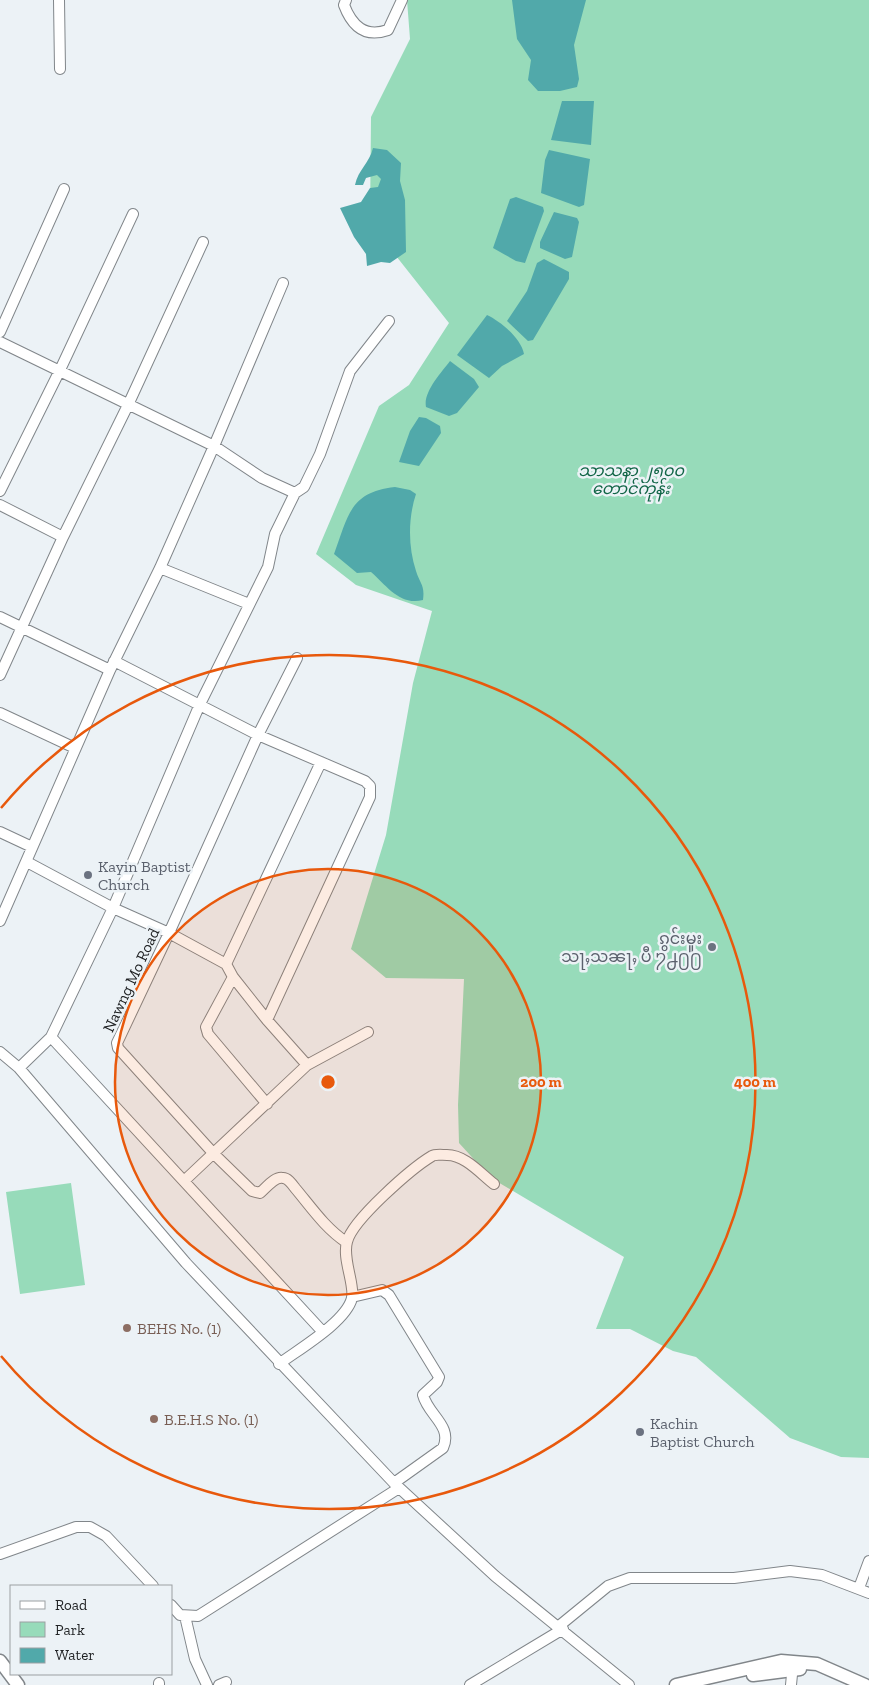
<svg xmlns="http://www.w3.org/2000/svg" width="869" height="1685" font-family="'Zilla Slab','Noto Sans Myanmar',serif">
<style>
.green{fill:#97dbba}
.water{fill:#51a9aa}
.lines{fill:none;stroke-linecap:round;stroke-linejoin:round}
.minor-casing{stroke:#81868a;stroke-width:12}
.major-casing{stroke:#81868a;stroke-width:15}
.minor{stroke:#fff;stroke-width:10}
.major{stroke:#fff;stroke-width:12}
.ring{fill:none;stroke:#e8590c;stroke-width:2.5}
.worship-dot{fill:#6b7280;stroke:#ecf2f6;stroke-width:2}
.education-dot{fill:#8d6e63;stroke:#ecf2f6;stroke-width:2}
.labels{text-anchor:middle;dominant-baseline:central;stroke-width:5;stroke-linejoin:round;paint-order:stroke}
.park-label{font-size:16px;font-style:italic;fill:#106546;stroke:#ecf2f6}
.worship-label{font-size:16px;fill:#5b616d;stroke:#ecf2f6;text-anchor:start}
.street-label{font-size:16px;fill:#212325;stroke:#ecf2f6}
.education-label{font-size:16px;fill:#785e54;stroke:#ecf2f6;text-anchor:start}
.centre{fill:#e8590c;stroke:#ecf2f6;stroke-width:2.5}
.ring-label{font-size:15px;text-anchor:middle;font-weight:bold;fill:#e8590c;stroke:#ecf2f6;stroke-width:5;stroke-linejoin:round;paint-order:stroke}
</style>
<rect width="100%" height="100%" fill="#ecf2f6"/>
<path class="green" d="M407 0H869V1458L841 1457 790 1438 696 1357 673 1351 630 1329H596L624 1257 491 1178 459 1143 458 1105 464 979 386 978 351 949 386 835 413 683 432 611 356 585 316 554 379 406 409 385 449 323 370 223 371 117 410 39Z
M71 1183 85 1285 20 1294 6 1192Z"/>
<path class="water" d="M512 0H586L574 45 579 79 577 87 560 91H538L528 80 531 60 517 39Z
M562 101H594L591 145 551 140Z
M373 148 387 150 401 163 400 181 405 200 406 252 390 263 381 262 367 266 366 254 354 237 340 208 361 202 370 188 378 187 381 179 377 175 366 178 363 185H355C358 170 370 162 373 148Z
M549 150 590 159 584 205 579 207 541 193 545 160Z
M516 197 543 207 544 211 525 263 516 261 493 248 510 199Z
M554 212 577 218 579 222 572 257 565 259 540 248V242Z
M544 259 569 272V279L533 340 528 341 507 321 527 291 537 263Z
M487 315C500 321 521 338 524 354L502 366 489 378 457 355Z
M450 361 474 379 479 387 457 413 449 416 426 407C423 392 441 373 450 361Z
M419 417 426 418 440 426 441 433 419 466 399 462 410 431Z
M395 487 410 490 416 494C408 518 408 547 416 571 420 584 425 585 423 600 400 606 387 586 371 572L357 573 334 554C348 517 349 492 395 487Z"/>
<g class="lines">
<defs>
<path id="minor" d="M59 0 60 69
M346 0 344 5C352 26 365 38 388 30L402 0
M0 332 64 189
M0 342 214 446 262 478 295 493
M0 491 60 370 133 214
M0 505 63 537
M160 568 249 604
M0 617 110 670
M297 658 258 735 169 933 117 1043 118 1048 214 1154 252 1191 260 1193C266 1188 275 1176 283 1178 288 1178 292 1184 295 1188 311 1207 325 1228 346 1242
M114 661 258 735 365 781 370 786V797L267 1020
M0 675 63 537 128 405 203 242
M0 713 75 748
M0 832 32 847
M27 862 113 908 169 933 226 964 233 977 267 1020 307 1065
M0 921 110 670 160 568 214 446 283 283
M226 964 321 762
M233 977 206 1027 208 1034 267 1104
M0 1052 19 1068 186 1263 394 1483 495 1576 629 1685
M19 1068 51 1037
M184 1181 307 1065 368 1032
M352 1297 382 1290 389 1295 439 1377 437 1382 423 1395C428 1415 453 1426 443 1448L394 1483
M322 1331 51 1037 113 908 200 704 268 567 275 534 295 493 304 487 320 454 350 371 389 321
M279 1364C299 1349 346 1322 352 1298 355 1285 342 1258 347 1242 352 1220 412 1168 432 1156 435 1154 442 1155 447 1155 465 1155 480 1173 494 1184
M0 1554 76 1527H90L106 1536 153 1586
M859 1588 869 1561
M171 1605 180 1615 198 1616 399 1488
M185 1616 195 1659 207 1685
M559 1626 608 1586 630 1578H734L790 1571 822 1575 869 1593
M159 1685V1683
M219 1685 226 1682
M470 1685 563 1629
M791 1685 793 1664"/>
<path id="major" d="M0 1661 18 1685
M753 1675 800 1669
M676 1685 781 1661 817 1664 865 1685"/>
</defs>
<use href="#minor" class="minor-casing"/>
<use href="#major" class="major-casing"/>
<use href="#minor" class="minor"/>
<use href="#major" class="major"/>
</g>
<circle cx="328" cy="1082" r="213" fill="#e8590c" fill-opacity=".12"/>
<g class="ring">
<circle cx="328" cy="1082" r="213"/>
<path d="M1 808A427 427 0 1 1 1 1356"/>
</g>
<g class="worship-dot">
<circle cx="88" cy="875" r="5"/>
<circle cx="712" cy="947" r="5"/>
<circle cx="640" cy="1432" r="5"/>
</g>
<g class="education-dot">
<circle cx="127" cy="1328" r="5"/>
<circle cx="154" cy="1419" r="5"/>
</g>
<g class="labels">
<g class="park-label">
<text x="631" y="470">သာသနာ ၂၅၀၀<tspan x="631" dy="18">တောင်ကုန်း</tspan></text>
</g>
<g class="worship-label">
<text x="98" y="866">Kayin Baptist<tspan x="98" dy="18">Church</tspan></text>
<text x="702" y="938" text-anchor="end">ၵွင်းမူး<tspan x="702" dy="18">သႃႇသၼႃႇ ပီ ႒႕႐႐</tspan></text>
<text x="650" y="1423">Kachin<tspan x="650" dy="18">Baptist Church</tspan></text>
</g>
<g class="street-label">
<text transform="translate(131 980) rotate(-65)">Nawng Mo Road</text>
</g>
<g class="education-label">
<text x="137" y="1328">BEHS No. (1)</text>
<text x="164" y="1419">B.E.H.S No. (1)</text>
</g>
</g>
<circle cx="328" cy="1082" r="8" class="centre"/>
<g class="ring-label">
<text x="541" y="1087">200 m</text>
<text x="755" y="1087">400 m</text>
</g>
<rect x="10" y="1585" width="162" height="90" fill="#ecf2f6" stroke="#9b9fa2"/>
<rect x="20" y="1601" width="25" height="8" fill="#ffffff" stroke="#9b9fa2"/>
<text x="55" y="1610" font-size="15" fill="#212325">Road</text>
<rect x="20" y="1622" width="25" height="15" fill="#97dbba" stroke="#9b9fa2"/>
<text x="55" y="1635" font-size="15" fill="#212325">Park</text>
<rect x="20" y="1648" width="25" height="15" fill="#51a9aa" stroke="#9b9fa2"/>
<text x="55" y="1660" font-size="15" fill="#212325">Water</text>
</svg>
